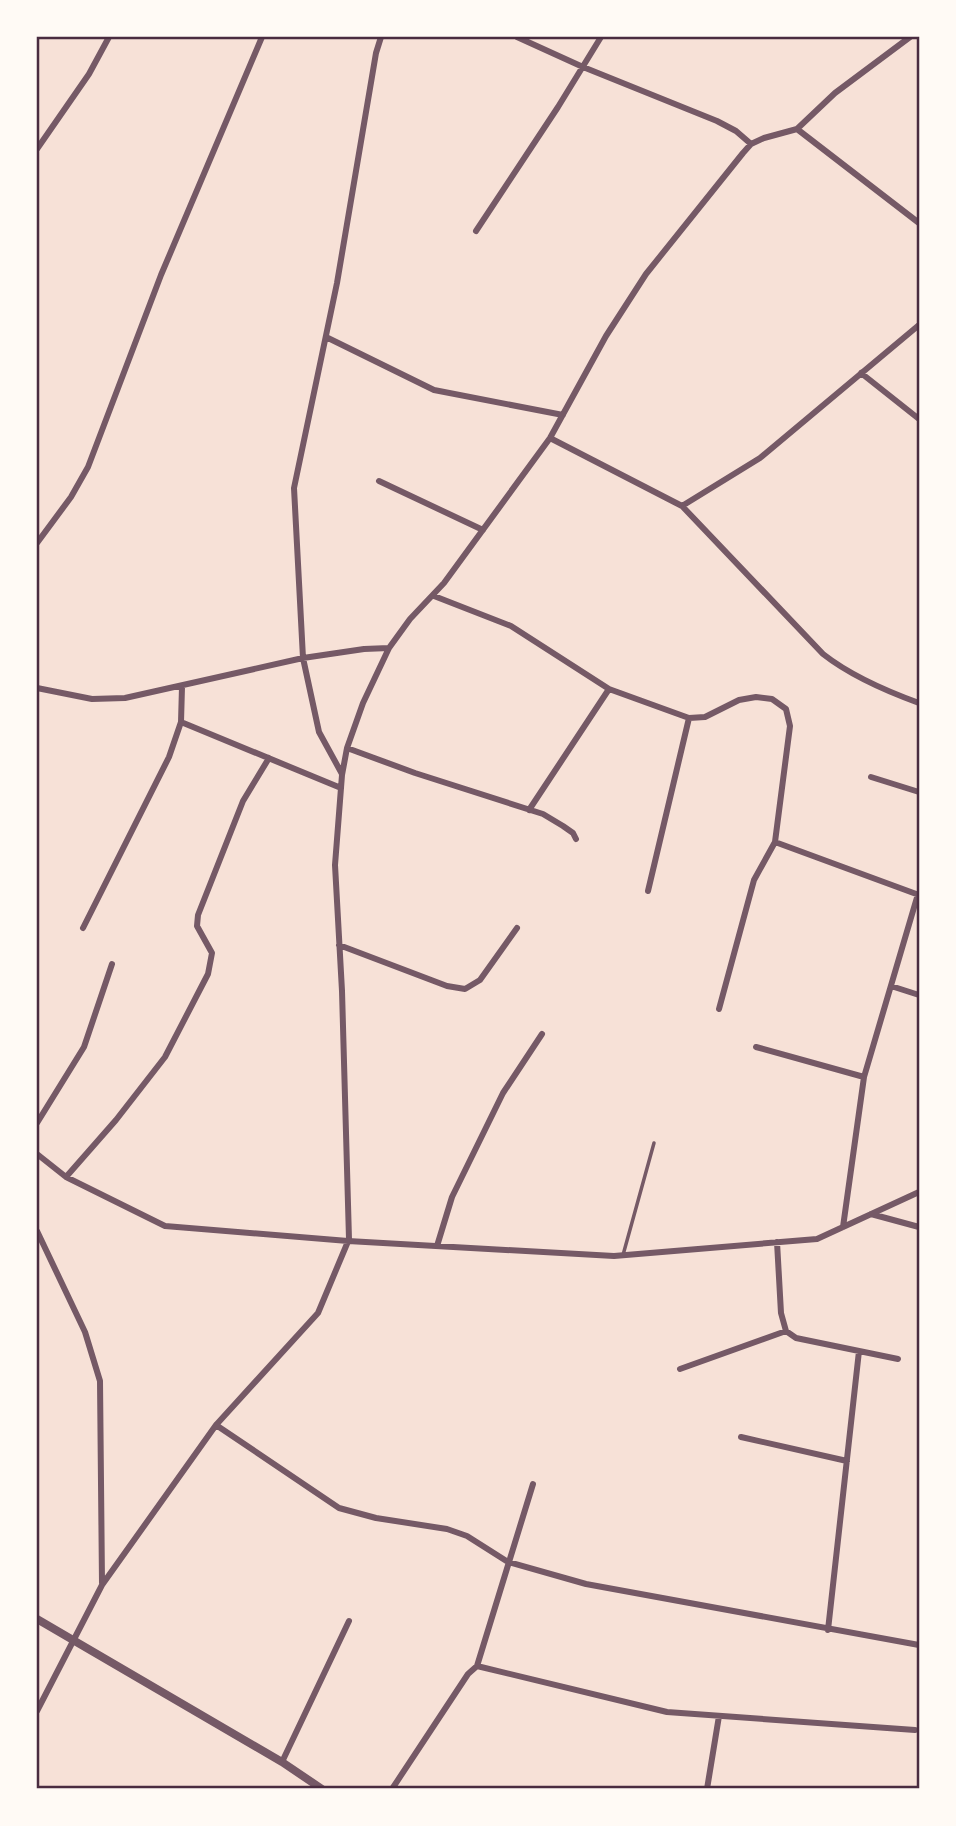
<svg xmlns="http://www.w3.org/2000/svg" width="956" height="1826" font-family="Cabin,sans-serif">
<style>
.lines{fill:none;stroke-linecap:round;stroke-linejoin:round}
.service{stroke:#755966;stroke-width:3.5}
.minor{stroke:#755966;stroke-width:6}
.tertiary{stroke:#755966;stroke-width:8}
.neatline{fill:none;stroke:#4a2c40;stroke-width:2.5}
</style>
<rect width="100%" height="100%" fill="#f7e1d7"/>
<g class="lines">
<path class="service" d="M623 1255 654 1143"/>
<path class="minor" d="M517 37 583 67 717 121 736 131 751 144
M797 129 919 223
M37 149 89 74 109 37
M476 231 558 107 601 37
M326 337 434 390 563 415
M861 373 919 419
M550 438 682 506 823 654C851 676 886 691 919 703
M379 481 483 530
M682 506 760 458 919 325
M37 543 71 497 88 467 161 275 262 37
M434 596 511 626 609 689 689 718 705 717 739 700 756 697 772 699 786 709 790 726 775 842 754 880 719 1009
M37 688 92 699 125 698 303 658 364 649 389 648
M181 722 341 788
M347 748 415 773 543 814 563 826 573 833 576 839
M342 774 319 732 303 658 294 488 337 283 376 53 381 37
M871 777 919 792
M529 810 609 689
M775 842 919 895
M648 891 689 718
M83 928 169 757 181 722 182 687
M339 945 447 986 465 989 480 980 517 928
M891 986 919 995
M756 1047 864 1077
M37 1123 84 1047 112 964
M37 1154 66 1177 165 1226 348 1241 614 1256 817 1239 919 1192
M66 1177 116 1120 165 1057 208 974 212 953 197 926 198 915 243 801 269 758
M871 1214 919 1227
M843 1227 864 1077 918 894
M37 1231 85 1332 100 1381 102 1583
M777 1242 781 1313 786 1331 796 1338 898 1359
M437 1246 452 1197 503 1093 542 1034
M680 1369 786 1331
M216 1425 339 1508 376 1518 447 1529 467 1536 508 1562 586 1584 919 1645
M741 1437 847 1461
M828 1630 859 1351
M477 1666 667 1712 915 1730
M37 1711 102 1585 216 1425 318 1313 349 1239 342 991 335 865 342 775 347 748 363 703 389 648 410 619 444 583 550 438 606 336 646 274 743 153 751 144 764 138 797 129 835 93 910 37
M282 1762 349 1621
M392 1789 468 1674 477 1666 533 1484
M707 1789 719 1716"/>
<path class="tertiary" d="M37 1619 282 1762 322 1789"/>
</g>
<rect width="956" height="1826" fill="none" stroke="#fffaf5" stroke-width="77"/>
<rect x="38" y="38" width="880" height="1749" class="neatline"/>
</svg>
